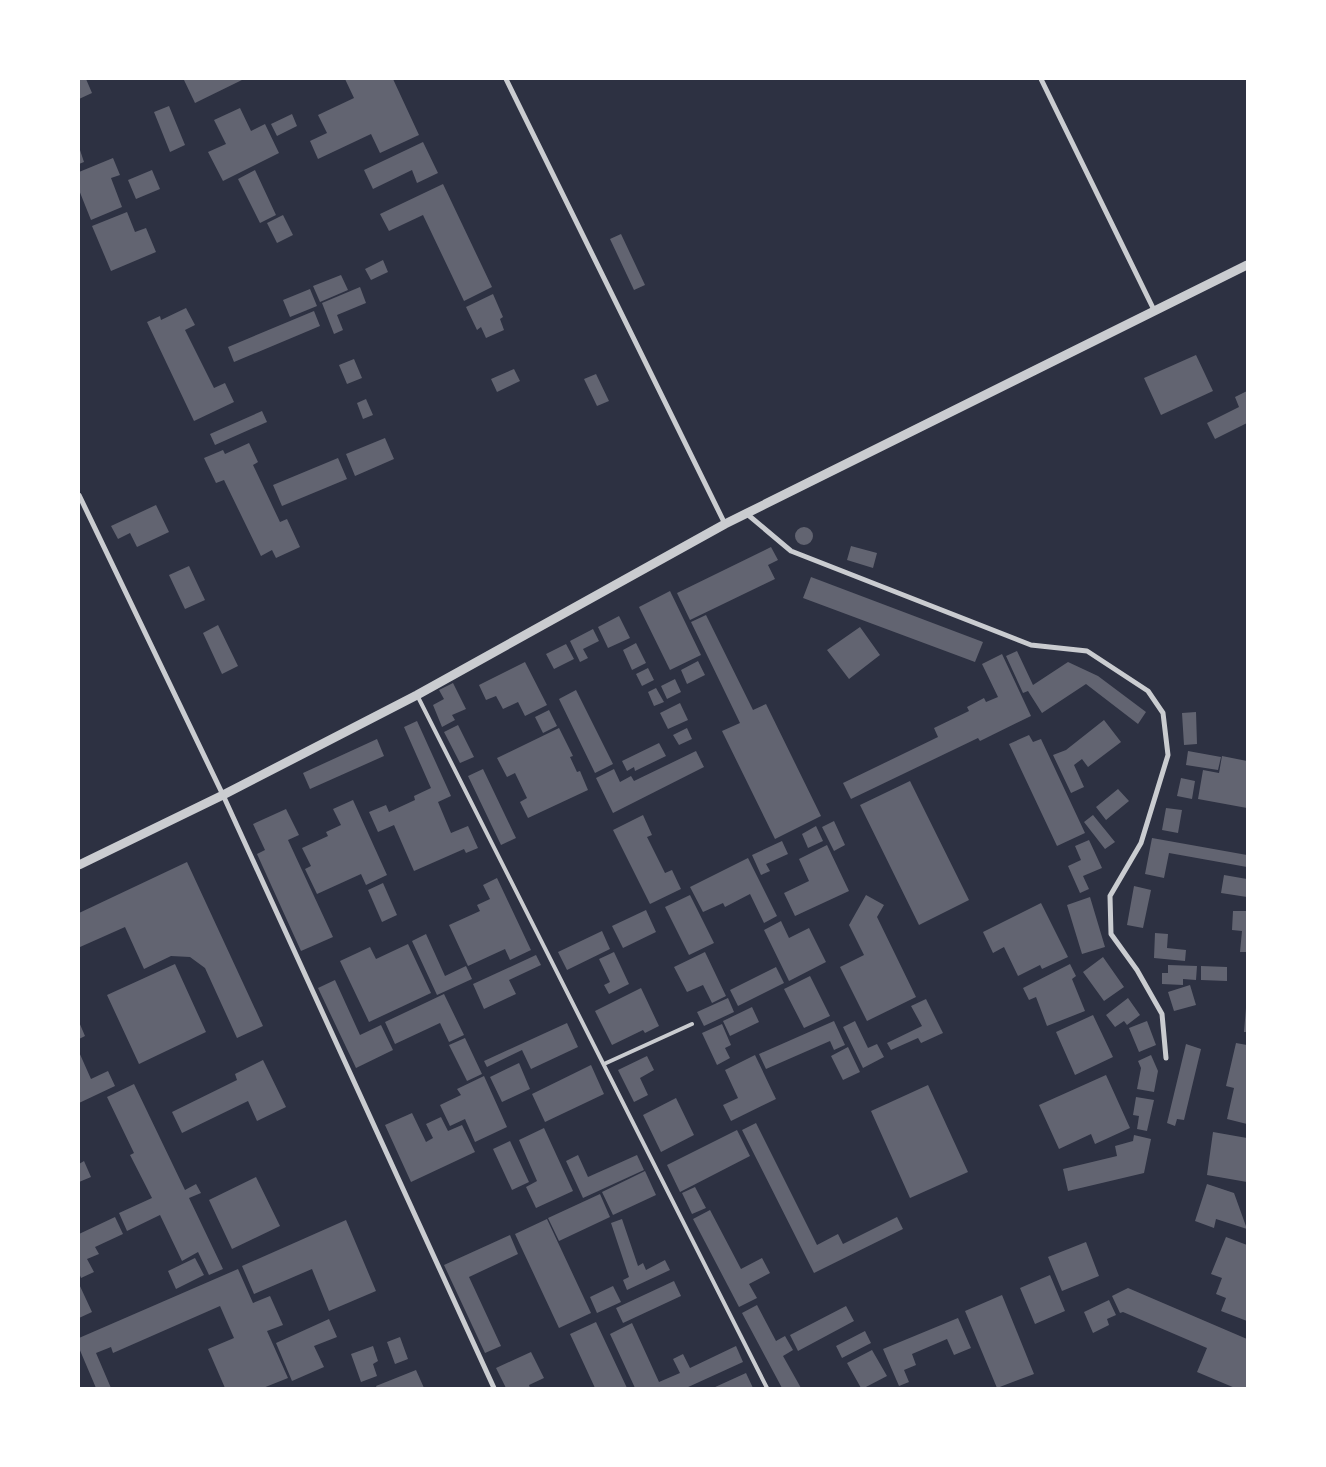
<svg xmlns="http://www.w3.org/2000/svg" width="1326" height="1467" font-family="'Sofia Sans Condensed',sans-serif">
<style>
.building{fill:#626471}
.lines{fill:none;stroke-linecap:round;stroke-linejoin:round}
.service{stroke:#caccd0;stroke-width:4}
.minor{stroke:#caccd0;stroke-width:5}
.tertiary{stroke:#caccd0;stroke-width:9}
</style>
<rect width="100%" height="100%" fill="#2d3142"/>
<path class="building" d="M79 79H86L92 93 79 99Z
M186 79H244L195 103 184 80Z
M345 79H393L419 135 380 153 371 134 318 159 310 141 327 133 318 115 354 98Z
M169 106 185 145 170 152 154 112Z
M240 108 251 131 265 124 279 153 223 181 208 152 226 144 214 120Z
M292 114 297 126 277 136 271 124Z
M423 142 438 173 417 183 412 170 373 189 364 170Z
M79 147 84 162 79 164Z
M113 158 120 175 111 178 122 207 91 220 79 190V172Z
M152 170 160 189 136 199 128 180Z
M255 170 276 215 260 223 238 179Z
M443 184 492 287 464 301 423 215 389 231 380 214Z
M127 212 135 232 146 228 156 252 111 271 92 226Z
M283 215 293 235 277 243 267 223Z
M621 234 645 285 634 290 610 239Z
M383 260 388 272 371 280 365 269Z
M341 275 348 290 320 302 313 286Z
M360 287 366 303 337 315 343 330 334 334 322 303Z
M310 289 317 306 290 317 283 300Z
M493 294 503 317 500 319 504 330 486 338 481 327 477 330 466 307Z
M186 308 195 325 185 330 214 388 225 383 234 402 194 421 147 322 160 316 161 320Z
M314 311 320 326 234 362 228 347Z
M1196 355 1213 391 1161 415 1144 378Z
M354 359 362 378 347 384 339 365Z
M514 369 520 381 497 392 491 379Z
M596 374 609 401 597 406 584 379Z
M1247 391V423L1215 439 1207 423 1239 407 1235 397Z
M366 399 373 415 363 419 357 403Z
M262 411 267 422 215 445 210 434Z
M385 438 394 459 355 476 346 454Z
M249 443 258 462 253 465 280 522 287 519 300 547 276 558 272 550 261 556 224 480 216 483 204 458 223 450 225 454Z
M338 458 347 479 282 506 273 485Z
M156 505 169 532 137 547 130 533 118 539 111 526Z
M795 536a9 9 0 1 1 18 0a9 9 0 1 1-18 0Z
M851 546 877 553 873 568 847 560Z
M771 547 778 560 768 565 775 579 690 620 677 593Z
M189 566 205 600 185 609 169 575Z
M811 577 983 642 975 662 803 598Z
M670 591 701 655 670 670 639 607Z
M706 615 753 710 766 704 821 816 775 839 722 731 740 723 691 622Z
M619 616 630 638 608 648 598 627Z
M218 625 238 666 222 674 203 633Z
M860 627 880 655 849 679 827 650Z
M593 629 599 641 583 649 588 658 580 662 570 641Z
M636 643 646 663 632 670 623 650Z
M566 644 574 659 554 669 546 654Z
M1017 651 1033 685 1068 662 1098 676 1146 712 1138 724 1086 684 1042 713 1028 691 1023 693 1006 656Z
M1002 654 1031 716 980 741 978 738 851 799 843 783 938 737 934 728 969 711 967 707 984 698 986 702 998 697 982 664Z
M698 661 705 675 687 684 681 670Z
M525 662 547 705 525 716 518 702 503 709 496 696 486 700 479 685Z
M648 668 654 680 642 686 636 674Z
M675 679 681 692 667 699 661 686Z
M453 683 466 709 452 715 455 720 442 727 433 705 444 699 439 690Z
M656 688 664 702 654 706 648 692Z
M576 690 613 764 595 773 559 699Z
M680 703 688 720 668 729 660 713Z
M549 710 557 726 543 733 535 717Z
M1196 712 1197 744 1184 745 1182 713Z
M1104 720 1121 742 1088 767 1082 759 1074 765 1084 787 1071 793 1053 755 1066 750Z
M417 721 451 796 438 802 451 833 468 826 478 848 466 853 464 849 414 871 394 825 378 832 369 812 386 805 389 812 415 800 414 796 431 788 404 727Z
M458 725 474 757 460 763 444 732Z
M559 728 573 756 570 757 577 772 580 771 588 790 528 818 520 802 527 798 515 773 507 777 497 758Z
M687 728 692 739 679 745 673 735Z
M1029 735 1033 742 1041 739 1085 833 1057 846 1009 744Z
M377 739 384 756 310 789 303 773Z
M659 743 666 756 635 771 634 767 627 771 622 761Z
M696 751 704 767 613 813 596 778 614 769 620 782 631 776 634 781Z
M1188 751 1221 757 1218 770 1186 765Z
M1222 756 1247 761V808L1198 799 1203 770 1219 773Z
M483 769 516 838 501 845 468 776Z
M1181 778 1195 781 1192 799 1177 796Z
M910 781 969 900 919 925 860 805Z
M1118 789 1129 801 1106 820 1096 807Z
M353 800 387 875 366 885 361 874 317 894 305 869 311 866 302 848 328 836 326 832 341 825 333 809Z
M1166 808 1182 810 1178 833 1162 830Z
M286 809 299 835 288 840 333 937 301 951 257 854 265 850 253 824Z
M643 815 652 835 647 837 665 873 672 870 681 889 650 904 613 830Z
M1093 815 1115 842 1105 849 1084 822Z
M834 821 845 845 834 851 822 827Z
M816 826 823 841 808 848 802 834Z
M1152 838 1247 855V867L1169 853 1164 878 1145 874Z
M1089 840 1102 868 1083 876 1089 889 1080 893 1068 866 1081 860 1075 846Z
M782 841 788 854 766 864 770 871 761 875 752 855Z
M827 845 849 891 795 916 784 893 809 881 799 859Z
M748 858 777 916 764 923 750 894 725 907 723 903 703 912 690 887Z
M187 862 263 1026 237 1038 205 968 190 957 171 956 144 969 125 927 80 947 79 944V913Z
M1224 875 1247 879V897L1221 893Z
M497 878 531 950 510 960 505 949 468 966 449 925 480 911 477 905 490 899 483 885Z
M383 883 397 915 382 922 368 890Z
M1134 886 1151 890 1143 928 1127 925Z
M690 895 714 943 689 955 665 907Z
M866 895 884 905 877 917 916 997 867 1021 840 967 864 955 849 925Z
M1090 897 1105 947 1082 954 1067 905Z
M1041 903 1068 957 1042 969 1040 965 1018 976 1004 947 993 953 983 932Z
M646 910 656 932 623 948 612 926Z
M1233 911H1247V952H1240L1242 931 1232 930Z
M781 921 789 938 809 928 826 962 789 981 764 930Z
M602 931 610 949 567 970 558 952Z
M1155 933 1168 934 1167 948 1186 950 1185 961 1154 958Z
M426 934 445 976 466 966 472 979 437 995 412 941Z
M408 944 431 993 369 1022 340 961 370 947 376 959Z
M614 952 629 984 609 994 604 985 610 982 599 959Z
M705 952 726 996 712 1003 703 985 687 992 674 967Z
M536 955 541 965 509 980 516 994 484 1009 473 984Z
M1103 957 1124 987 1104 1001 1083 972Z
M175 964 206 1032 139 1064 107 995Z
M1070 964 1076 976 1072 979 1085 1011 1047 1026 1036 997 1029 1000 1023 988Z
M1168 965 1197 966 1196 980 1183 979V985L1162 984V973H1168Z
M1201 966 1227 967V981L1201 980Z
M776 967 784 983 738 1006 730 990Z
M810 976 830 1016 804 1028 784 989Z
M335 980 360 1035 381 1025 393 1050 356 1068 318 988Z
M1190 985 1196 1005 1174 1011 1168 992Z
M641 988 659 1026 645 1033 643 1030 612 1045 595 1011Z
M444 994 464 1035 449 1042 440 1023 395 1044 385 1022Z
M728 998 734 1012 704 1026 697 1012Z
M1128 998 1140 1015 1127 1025 1124 1021 1115 1027 1106 1015Z
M926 999 943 1033 921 1043 918 1038 891 1050 887 1043 922 1026 911 1006Z
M752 1007 759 1022 730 1036 723 1021Z
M1246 1008H1247V1032H1244Z
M1093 1015 1113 1057 1075 1075 1056 1032Z
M834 1021 845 1045 834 1050 830 1041 766 1069 759 1054Z
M855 1021 868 1048 877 1044 884 1057 863 1068 843 1027Z
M1147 1021 1156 1045 1139 1052 1129 1028Z
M79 1022 85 1036 79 1039Z
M567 1023 578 1047 531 1069 522 1050 487 1067 484 1061Z
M722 1024 731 1045 725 1048 730 1058 717 1065 702 1033Z
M465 1038 482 1074 467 1081 449 1045Z
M1236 1043 1247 1045V1124L1227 1119 1234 1088 1226 1086Z
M1186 1044 1201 1049 1184 1120 1177 1119 1175 1126 1167 1123Z
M848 1047 860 1072 843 1080 831 1056Z
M79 1052 91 1079 108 1071 115 1086 79 1103Z
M755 1055 776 1099 731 1121 723 1105 738 1098 725 1070Z
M1151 1055 1158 1071 1154 1092 1137 1089 1141 1068 1138 1061Z
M647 1056 654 1070 640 1078 648 1095 634 1102 618 1070Z
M263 1060 286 1107 257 1121 248 1101 182 1133 172 1112 237 1080 235 1074Z
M519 1063 530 1089 502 1102 490 1077Z
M591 1065 604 1094 545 1122 532 1094Z
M1106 1075 1130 1128 1095 1144 1091 1134 1059 1149 1039 1105Z
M484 1076 507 1127 475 1142 465 1119 450 1126 440 1105 461 1095 457 1089Z
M134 1084 185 1190 196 1184 201 1193 189 1198 223 1269 209 1275 198 1252 182 1261 160 1215 127 1231 119 1213 152 1198 130 1155 134 1153 107 1097Z
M928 1085 968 1172 910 1198 871 1111Z
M1136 1097 1154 1100 1147 1131 1137 1129 1139 1116 1133 1115Z
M676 1098 694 1135 661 1152 643 1115Z
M412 1113 426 1142 433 1138 426 1124 441 1117 448 1131 462 1125 475 1152 411 1182 385 1125Z
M756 1123 817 1245 838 1234 843 1244 897 1217 903 1229 814 1273 742 1130Z
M544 1128 573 1191 536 1208 526 1187 537 1181 519 1140Z
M737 1130 750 1156 680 1192 667 1165Z
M1213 1132 1247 1138V1182L1207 1175Z
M1134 1135 1151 1139 1144 1173 1068 1191 1063 1169 1117 1156 1115 1146 1133 1141Z
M510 1141 529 1182 512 1190 493 1149Z
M578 1155 588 1177 637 1155 644 1170 583 1198 566 1161Z
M84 1161 91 1177 79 1182V1164Z
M645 1171 656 1195 613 1215 602 1192Z
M256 1177 280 1226 232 1249 209 1200Z
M1207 1184 1234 1193 1247 1229 1216 1219 1214 1228 1195 1221Z
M695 1187 706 1208 692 1214 682 1193Z
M600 1194 610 1217 559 1241 548 1218Z
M710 1210 741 1269 762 1258 770 1273 749 1284 757 1298 739 1307 693 1219Z
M115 1217 123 1234 95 1247 99 1254 87 1259 94 1272 81 1278 79 1273V1234Z
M547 1219 591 1313 559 1328 515 1234Z
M622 1219 638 1266 643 1263 646 1270 665 1260 670 1270 627 1290 623 1280 629 1277 611 1223Z
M346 1220 376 1291 329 1311 312 1269 254 1294 242 1266Z
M510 1235 518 1254 469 1277 501 1346 485 1353 444 1265Z
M1226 1237 1247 1245V1321L1221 1311 1226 1298 1216 1294 1222 1278 1211 1274Z
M1086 1242 1099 1276 1062 1291 1048 1257Z
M195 1258 204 1275 176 1289 168 1271Z
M238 1269 253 1303 270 1296 283 1325 267 1331 288 1378 263 1388H225L208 1349 234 1338 220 1306 113 1353 111 1347 96 1353 111 1388H96L79 1348V1338Z
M1050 1275 1065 1311 1035 1324 1020 1288Z
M674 1281 681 1296 623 1323 616 1308Z
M79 1284 92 1312 79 1318Z
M613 1286 621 1302 597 1313 590 1297Z
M1128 1288 1247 1339V1388H1235L1197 1372 1207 1348 1123 1312 1120 1313 1112 1296Z
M1002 1295 1034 1374 997 1388 965 1311Z
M1109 1300 1116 1315 1107 1319 1109 1325 1093 1333 1084 1312Z
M757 1305 776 1341 785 1336 793 1350 783 1356 801 1388H782L742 1313Z
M846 1306 854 1321 798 1351 790 1335Z
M958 1318 971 1348 954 1355 947 1339 912 1354 916 1365 904 1370 909 1382 899 1386 883 1349Z
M329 1319 337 1337 314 1346 324 1367 292 1381 276 1343Z
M596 1322 627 1388H595L570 1334Z
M632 1323 659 1382 680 1373 673 1359 683 1354 690 1368 736 1346 743 1362 686 1388H635L610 1334Z
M865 1331 871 1343 842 1358 836 1346Z
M400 1337 408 1359 395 1364 387 1342Z
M373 1346 378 1361 373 1364 377 1376 361 1382 351 1354Z
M872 1350 887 1376 864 1388H861L847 1363Z
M531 1352 544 1378 529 1385 530 1388H506L496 1368Z
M416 1370 424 1388H377L376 1386Z
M746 1373 753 1388H713Z"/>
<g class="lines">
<path class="service" d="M417 695 767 1388
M604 1064 692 1024"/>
<path class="minor" d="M506 79 725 524
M1041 79 1154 310
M79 495 223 795 494 1388
M747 514 791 551 1031 645 1087 651 1148 691 1163 713 1168 755 1141 843 1110 896 1111 934 1137 970 1162 1014 1166 1058"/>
<path class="tertiary" d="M79 865 223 795 417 695 725 524 1247 265"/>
</g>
<rect width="1326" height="1467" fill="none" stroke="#ffffff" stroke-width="160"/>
</svg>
